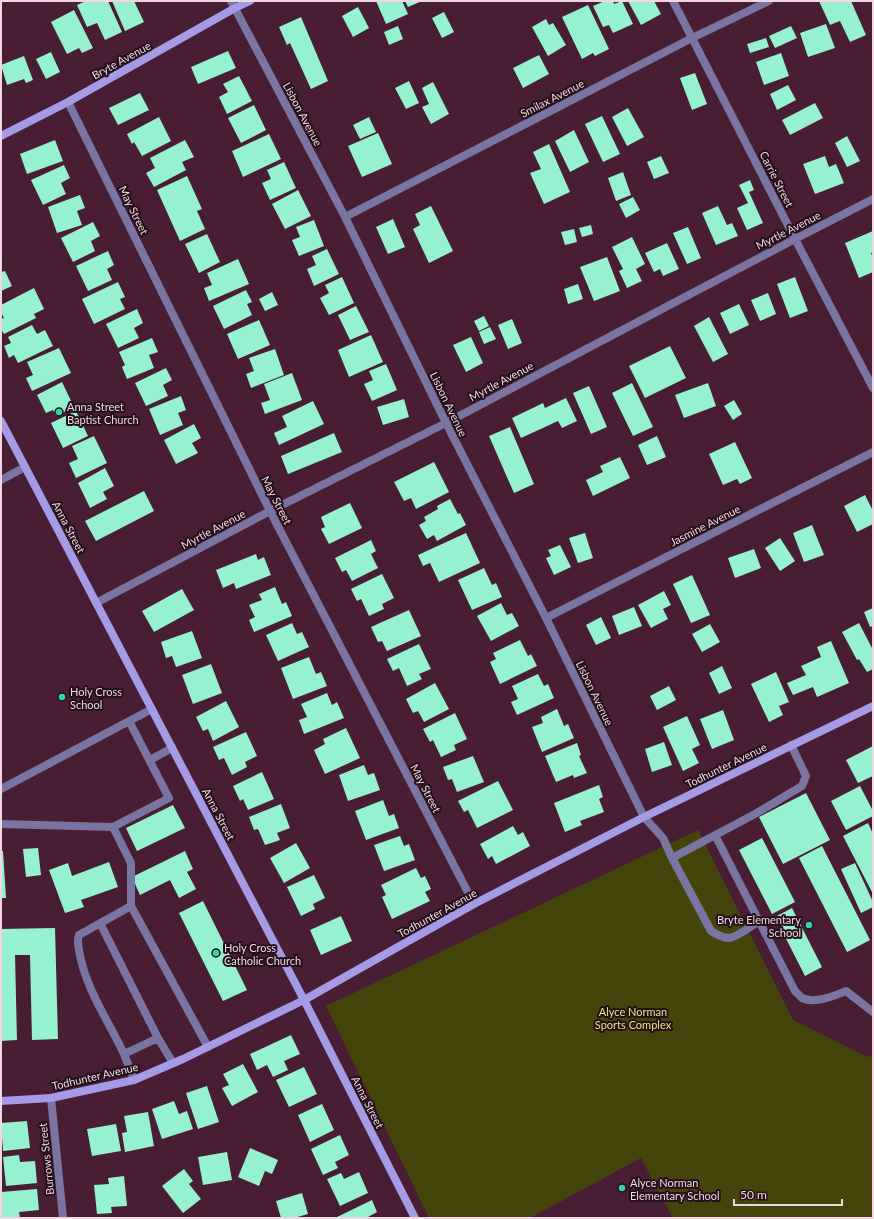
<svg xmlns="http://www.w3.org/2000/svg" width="874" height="1219" font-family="Lato,sans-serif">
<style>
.green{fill:#45450b}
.building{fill:#96f1d1}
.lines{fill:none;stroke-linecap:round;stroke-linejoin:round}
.lane{stroke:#7a74a3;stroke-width:8}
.street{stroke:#7a74a3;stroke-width:8}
.secondary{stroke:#a49ae5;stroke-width:8}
.poi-dot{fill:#32d4a9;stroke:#23101a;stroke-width:1.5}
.labels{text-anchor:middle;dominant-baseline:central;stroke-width:4;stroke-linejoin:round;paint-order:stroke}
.street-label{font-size:11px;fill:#f3d6e3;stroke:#23101a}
.poi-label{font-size:11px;fill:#f3d6e3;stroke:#23101a;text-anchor:start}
.park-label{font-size:11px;fill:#e6e87f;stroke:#23101a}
</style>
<rect width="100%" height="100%" fill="#491e34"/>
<path class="green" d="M698 830 793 1020 867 1057 873 1055V1218H673L641 1158 530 1218H429L326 1006Z"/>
<path class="building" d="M86 1H108L122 32 105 40 97 23 87 27 77 5Z
M112 1H134L144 22 125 31Z
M376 1H402L408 14 386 24Z
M405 1H422L408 7Z
M605 1H613L614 4 622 1 633 24 613 33 609 25 603 27 593 6Z
M628 1H654L661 14 641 25Z
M819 1H851L866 35 850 42 840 21 830 25Z
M588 5 609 49 595 56 593 53 582 59 562 17Z
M358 7 369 28 353 37 342 16Z
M74 10 93 48 82 53 79 48 67 54 51 22Z
M444 12 454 32 442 38 432 18Z
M301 17 328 81 311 89 290 43 287 45 279 27Z
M546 19 549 25 553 23 566 45 548 56 532 27Z
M826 24 835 48 808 57 800 33Z
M398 26 403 39 389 45 384 32Z
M791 26 797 38 775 48 769 36Z
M766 38 769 47 750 53 747 44Z
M228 51 236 68 198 84 191 67Z
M51 52 60 72 46 79 36 59Z
M781 53 789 76 764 85 756 62Z
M539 55 549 74 523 88 513 68Z
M24 56 33 80 26 83 24 79 7 85 1 65Z
M695 73 707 104 692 110 680 78Z
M239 76 252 101 227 114 219 97 228 92 223 84Z
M409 81 419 103 406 109 395 88Z
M433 82 449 114 431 124 422 107 429 104 422 88Z
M788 85 796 100 777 110 770 94Z
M140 93 149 110 118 125 109 108Z
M815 103 823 118 790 135 782 120Z
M254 105 266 130 241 143 228 118Z
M628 108 644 137 627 146 612 117Z
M602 116 620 154 603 162 585 124Z
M159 117 171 141 142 156 134 142 132 144 127 134Z
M369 117 376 132 360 139 353 125Z
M574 130 589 162 570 172 555 141Z
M378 133 392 164 362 177 348 146Z
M269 134 281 159 243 177 232 151Z
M847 136 860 161 847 167 835 143Z
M55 140 63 161 27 174 20 154Z
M185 140 194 157 182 162 186 170 154 187 146 173 155 168 150 158Z
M549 144 570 192 544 204 530 173 541 169 533 152Z
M661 156 669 173 654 179 647 162Z
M825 156 829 167 836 164 844 183 815 194 803 164Z
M284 162 296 188 270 200 262 183 271 179 267 170Z
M64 165 70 178 61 183 66 194 43 205 31 180Z
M623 172 631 195 616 201 608 178Z
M187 176 202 209 197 211 205 229 180 241 157 190Z
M750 180 754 190 749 192 763 223 747 230 737 208 748 203 739 185Z
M298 190 311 216 285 229 272 204Z
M80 195 85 208 77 211 82 225 57 233 48 207Z
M633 197 640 210 626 218 619 204Z
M431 206 453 251 429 263 413 229 420 225 415 214Z
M718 206 727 225 732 223 738 236 716 245 702 213Z
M393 219 405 247 388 254 376 227Z
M314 220 324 246 299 256 292 240 300 237 296 227Z
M93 222 100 236 91 241 95 251 73 262 61 238Z
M591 225 593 234 582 237 579 228Z
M688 227 701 258 687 264 673 233Z
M574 229 577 242 565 245 561 232Z
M873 231V252L871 253 873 258V272L859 278 845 243Z
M207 234 220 262 199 273 185 244Z
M632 237 645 264 636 269 642 281 627 288 619 271 623 269 612 247Z
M667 243 679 269 663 276 660 269 654 272 645 253Z
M327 249 339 274 314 286 307 269 316 265 312 256Z
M108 251 114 265 107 269 112 280 88 291 76 266Z
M607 257 620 291 594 301 580 267Z
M238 259 249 284 209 301 204 288 212 285 207 273Z
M5 271 12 286 1 291V272Z
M342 277 354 303 329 315 320 298 329 293 325 285Z
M795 277 808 311 790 318 777 284Z
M118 282 125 297 120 299 125 309 94 324 82 299Z
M578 284 583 299 568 304 564 289Z
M34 288 44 309 34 314 36 318 4 334 1 329V319L4 318 1 312V305Z
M246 290 252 302 247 304 252 315 224 329 213 306Z
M272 292 278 305 265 311 259 299Z
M768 293 776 314 760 321 751 300Z
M739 304 749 325 730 334 720 313Z
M356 306 369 332 350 340 338 315Z
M137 309 143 323 134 328 139 338 118 348 106 324Z
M484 316 489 326 479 331 474 321Z
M709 317 728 354 713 362 694 326Z
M512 319 522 343 508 349 498 325Z
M259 320 270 345 238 359 227 334Z
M32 325 37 334 45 330 53 346 18 363 14 355 9 358 4 346 11 343 8 337Z
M490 327 496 339 484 344 479 332Z
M371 335 383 362 349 377 338 350Z
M471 337 483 363 466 372 453 345Z
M152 338 158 352 149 355 154 368 127 379 122 367 125 365 119 352Z
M670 346 686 378 645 398 629 366Z
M59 348 71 373 32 391 26 378 33 375 27 362Z
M275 349 284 375 251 388 246 374 254 371 249 358Z
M386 364 397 390 372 401 364 384 373 380 369 371Z
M166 368 172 380 163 385 168 396 146 406 135 383Z
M292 373 302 400 265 414 261 403 270 400 264 384Z
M62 382 74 407 56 416 53 410 46 413 37 395Z
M632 383 653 427 633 436 612 393Z
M708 383 716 406 684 418 675 395Z
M589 386 607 427 591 434 573 393Z
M181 396 186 410 178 413 183 425 160 435 149 409Z
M566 398 577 421 562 428 558 421 521 438 512 418 543 403 545 408Z
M404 399 409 417 383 425 377 407Z
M734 400 742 414 733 420 724 406Z
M313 401 324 424 279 445 274 433 287 427 282 416Z
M76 411 88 436 63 448 51 423Z
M194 424 201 438 192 443 198 453 176 464 164 440Z
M510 427 534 484 514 493 489 436Z
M334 433 342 452 288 474 281 456Z
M94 436 107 463 76 478 69 463 78 459 72 446Z
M657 436 666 457 647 465 638 445Z
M735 442 752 478 740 484 737 479 723 485 709 454Z
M620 457 630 478 593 496 586 480 603 472 600 466Z
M434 462 449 492 416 509 411 498 404 501 394 482Z
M105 468 114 486 103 492 107 499 90 508 78 483Z
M144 491 154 511 96 541 85 521Z
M865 495 873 511V524L857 532 844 506Z
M450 499 458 514 460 513 466 525 437 541 434 535 427 539 419 525 426 521 424 517 438 509 437 506Z
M350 503 362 528 329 544 321 529 325 527 321 517Z
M812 525 824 555 804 562 793 533Z
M466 533 480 563 439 582 430 563 423 566 418 555Z
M585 533 593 558 578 563 569 538Z
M780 538 795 561 780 571 765 548Z
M371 540 376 551 371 554 378 568 352 581 346 570 342 572 335 558Z
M560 545 571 567 554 575 546 558 551 556 548 550Z
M754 549 761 568 735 578 728 558Z
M256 554 258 560 264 557 271 575 236 589 234 583 223 588 216 570Z
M484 568 492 585 496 583 502 597 472 610 458 580Z
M382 574 394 598 382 604 384 609 369 616 361 599 357 601 351 589Z
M692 575 710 615 691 623 673 584Z
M275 587 282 604 286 602 292 616 254 632 249 620 255 617 249 605 262 600 259 594Z
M182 589 194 610 154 632 142 611Z
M664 591 671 605 663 609 668 619 651 628 638 605Z
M501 603 507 615 512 613 519 626 491 641 477 616Z
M634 607 642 626 619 635 612 616Z
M873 608V626L870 627 864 612Z
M409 610 421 636 387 651 382 641 378 642 371 627Z
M601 617 611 638 596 645 586 625Z
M292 623 297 634 302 632 309 647 278 661 266 635Z
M859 623 873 650V669L867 672 859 659 857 660 842 632Z
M710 624 720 642 702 652 692 634Z
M192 631 202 658 176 667 172 656 166 658 161 642Z
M520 640 528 656 531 654 537 666 500 684 490 662 496 659 493 653Z
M831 641 849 683 817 697 813 687 793 695 787 683 806 675 801 666 821 657 817 647Z
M419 644 431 669 419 674 422 679 407 686 399 668 393 671 387 659Z
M309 657 316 674 321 672 327 686 293 699 281 668Z
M211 664 222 693 193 704 182 675Z
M722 666 732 688 719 694 709 673Z
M776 672 789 702 779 706 783 715 769 722 751 684Z
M538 674 544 686 548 684 554 698 517 715 511 702 518 699 512 686Z
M435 683 449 709 424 722 418 711 413 713 406 699Z
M669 686 676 700 657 710 650 696Z
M327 693 332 705 337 702 344 718 304 734 299 720 307 717 301 704Z
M226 701 239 727 213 741 208 729 203 731 196 717Z
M557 709 564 726 568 724 574 738 542 752 532 727 543 723 541 717Z
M723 710 734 740 712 749 700 719Z
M455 713 467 739 454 745 456 750 441 757 433 740 430 742 423 729Z
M687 716 700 745 692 749 699 763 683 771 663 727Z
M346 728 360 758 325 774 314 750 325 744 323 739Z
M246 732 257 756 245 762 247 767 232 775 224 758 219 760 213 747Z
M664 742 672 765 652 772 645 749Z
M577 743 581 755 579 756 587 773 574 778 573 775 556 782 545 756Z
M873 746V776L858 783 846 760Z
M473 756 484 782 457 792 452 779 448 780 443 767Z
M364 765 368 775 374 773 380 790 348 801 339 775Z
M262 772 274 799 248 810 243 799 240 801 233 786Z
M498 781 513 810 477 828 468 810 464 812 458 801Z
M599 785 603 797 599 799 604 812 580 821 582 825 565 832 554 803Z
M860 786 873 811V816L846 830 831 801Z
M806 793 830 840 783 864 759 817Z
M383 800 389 816 394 814 399 828 366 840 355 811Z
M281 804 290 828 277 833 280 840 265 845 258 829 254 830 249 817Z
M173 805 185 828 137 851 126 828Z
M868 823 873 834V894L843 836Z
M513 826 518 835 523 832 530 846 496 864 492 856 488 859 480 844Z
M400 836 404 846 409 844 415 860 384 871 374 845Z
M762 838 795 902 772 914 739 850Z
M296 843 310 868 284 883 270 858Z
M822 846 870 940 847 952 799 858Z
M38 848 41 875 26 877 23 849Z
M1 851H3L6 898H1Z
M185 851 193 869 187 872 196 889 179 898 170 880 140 895 132 877Z
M109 862 118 887 81 900 84 907 65 913 49 870 68 863 72 876Z
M855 863 873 902V907L861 913 841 869Z
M416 868 421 878 425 876 431 889 425 892 430 901 392 919 382 897 386 895 381 885Z
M314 875 325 898 313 904 315 909 301 916 287 887Z
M203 901 247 990 223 1001 179 913Z
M792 908 822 967 805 976 775 917Z
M341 916 352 941 321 955 310 930Z
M55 928 58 1039 32 1040 30 955H15L17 1040 1 1041V929Z
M291 1035 300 1054 284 1061 288 1070 273 1077 267 1065 257 1070 250 1054Z
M243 1064 258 1092 232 1106 222 1088 229 1085 223 1074Z
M304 1067 317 1094 289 1107 276 1080Z
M207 1086 219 1122 198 1129 186 1093Z
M174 1101 179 1114 187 1111 193 1129 162 1139 152 1109Z
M322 1104 334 1130 310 1142 298 1115Z
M148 1112 154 1146 125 1152 122 1133 127 1132 124 1116Z
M27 1121 30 1148 3 1151 1 1123Z
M116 1124 121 1151 92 1156 87 1129Z
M340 1135 349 1155 335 1162 338 1168 323 1175 311 1149Z
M250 1148 278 1160 272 1174 265 1171 259 1186 238 1177Z
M227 1152 232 1180 203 1185 198 1157Z
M19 1155 20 1162 35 1161 37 1183 6 1186 3 1157Z
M184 1169 193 1181 189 1184 201 1199 183 1213 162 1186Z
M359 1172 368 1193 340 1206 327 1179 341 1173 344 1179Z
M124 1176 127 1206 111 1207 112 1213 97 1214 94 1185 109 1184 108 1178Z
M37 1189 39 1210 19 1212 20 1218H2L1 1192Z
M302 1193 308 1214 294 1218H281L276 1201Z
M372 1200 377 1212 368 1217 369 1218H338L337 1217Z"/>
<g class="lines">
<path class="lane" d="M1 480 25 467
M129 721 169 798 113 827 131 863V906L208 1047
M150 760 172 748
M1 789 152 709
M644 817 663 838 672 858 711 931C716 934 722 938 729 938 737 937 752 926 759 921L715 835
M1 824 113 827
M672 858 755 814 802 786 806 776 791 745
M131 906 79 935C77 940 78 945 79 950 85 988 108 1020 124 1054 127 1062 131 1071 134 1080
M759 921 795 991C797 993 800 996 802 998 815 1004 834 996 846 991L873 1012
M100 923 158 1038 173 1063
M124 1054 158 1038"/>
<path class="street" d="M231 1 345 217 446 423 546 618 644 817
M673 1 795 239 873 388
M68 102 270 511 474 904
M345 217 692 38 769 1
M96 603 270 511 446 423 795 239 873 199
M546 618 873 452
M51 1098 63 1218"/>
<path class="secondary" d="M1 136 68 102 235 8 250 1
M1 421 304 1000 415 1218
M1 1101 51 1098 134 1080 183 1059 304 1000 474 904 644 817 873 706"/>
</g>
<g class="poi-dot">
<circle cx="59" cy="412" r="4"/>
<circle cx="62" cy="697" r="4"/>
<circle cx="809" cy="925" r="4"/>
<circle cx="216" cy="953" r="4"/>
<circle cx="622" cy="1188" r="4"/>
</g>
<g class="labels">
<g class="street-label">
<text transform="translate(121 60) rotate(-29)">Bryte Avenue</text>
<text transform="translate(552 98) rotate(-27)">Smilax Avenue</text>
<text transform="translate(303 114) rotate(62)">Lisbon Avenue</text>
<text transform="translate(777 179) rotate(63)">Carrie Street</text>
<text transform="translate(134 210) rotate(64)">May Street</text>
<text transform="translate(788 230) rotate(-27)">Myrtle Avenue</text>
<text transform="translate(501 381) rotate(-28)">Myrtle Avenue</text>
<text transform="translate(449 404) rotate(64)">Lisbon Avenue</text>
<text transform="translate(277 500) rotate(63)">May Street</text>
<text transform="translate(705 525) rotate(-27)">Jasmine Avenue</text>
<text transform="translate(69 527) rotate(62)">Anna Street</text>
<text transform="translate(213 529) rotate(-28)">Myrtle Avenue</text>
<text transform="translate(595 693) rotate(64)">Lisbon Avenue</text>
<text transform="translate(726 765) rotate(-26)">Todhunter Avenue</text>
<text transform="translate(426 788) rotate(63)">May Street</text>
<text transform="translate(219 814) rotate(62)">Anna Street</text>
<text transform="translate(437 913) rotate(-29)">Todhunter Avenue</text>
<text transform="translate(95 1076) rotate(-13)">Todhunter Avenue</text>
<text transform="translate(368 1102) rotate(63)">Anna Street</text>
<text transform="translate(46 1159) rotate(-96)">Burrows Street</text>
</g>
<g class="poi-label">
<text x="67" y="406">Anna Street<tspan x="67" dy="13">Baptist Church</tspan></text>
<text x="70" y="691">Holy Cross<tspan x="70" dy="13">School</tspan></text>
<text x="801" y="919" text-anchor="end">Bryte Elementary<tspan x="801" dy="13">School</tspan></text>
<text x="224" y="947">Holy Cross<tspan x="224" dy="13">Catholic Church</tspan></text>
<text x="630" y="1182">Alyce Norman<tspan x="630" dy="13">Elementary School</tspan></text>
</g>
<g class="park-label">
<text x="633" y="1011">Alyce Norman<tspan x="633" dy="13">Sports Complex</tspan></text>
</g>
</g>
<rect width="874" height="1219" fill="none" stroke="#f3d6e3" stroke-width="4"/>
<path d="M734 1199v6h108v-6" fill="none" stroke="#f3d6e3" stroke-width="2"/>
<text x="740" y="1199" font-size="12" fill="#f3d6e3" stroke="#23101a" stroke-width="3" paint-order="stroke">50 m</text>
</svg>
